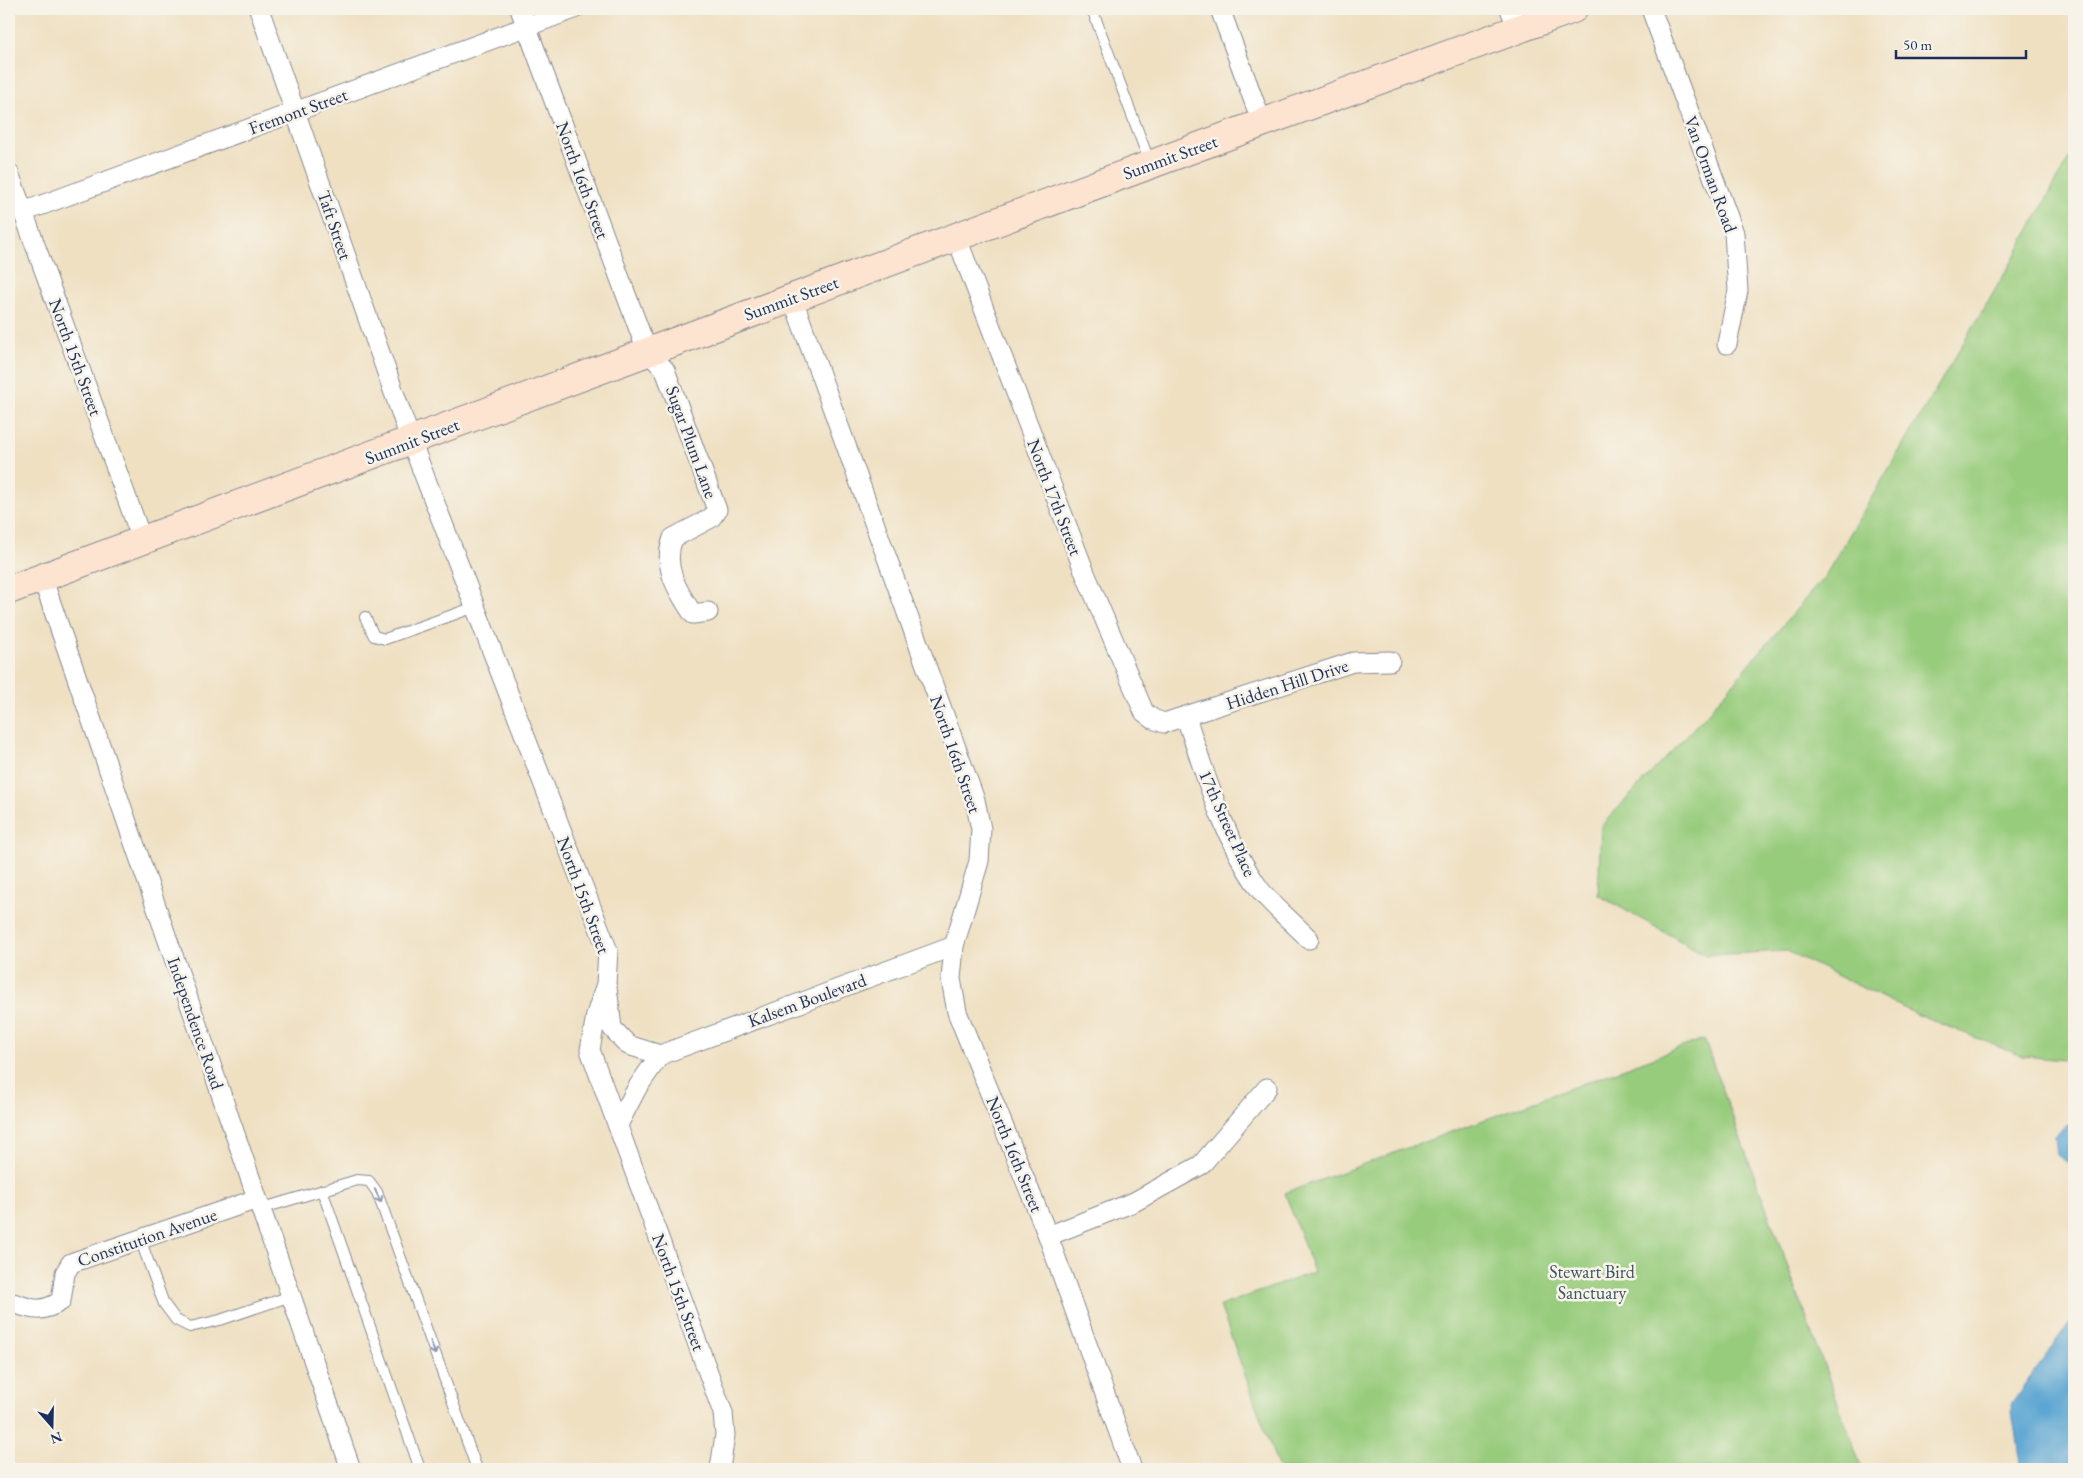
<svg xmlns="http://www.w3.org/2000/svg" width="2083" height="1478" font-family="'EB Garamond',serif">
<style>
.green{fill:#98cc7d;stroke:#5a7e6e}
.water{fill:#5ba6d3;stroke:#3b6a98}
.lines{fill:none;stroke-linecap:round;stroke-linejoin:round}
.service-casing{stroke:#858890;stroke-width:12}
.minor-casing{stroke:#858890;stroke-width:21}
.secondary-casing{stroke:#858890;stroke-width:30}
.service{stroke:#fff;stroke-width:10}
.minor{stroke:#fff;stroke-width:19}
.secondary{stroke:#fde4d1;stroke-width:28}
.oneway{stroke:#8d97ae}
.labels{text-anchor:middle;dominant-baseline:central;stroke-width:5;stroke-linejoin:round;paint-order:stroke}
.street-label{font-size:18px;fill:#1b2f5e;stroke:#f7f3e8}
.park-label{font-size:18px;fill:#3a5666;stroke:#f7f3e8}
</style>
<rect width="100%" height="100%" fill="#f7f3e8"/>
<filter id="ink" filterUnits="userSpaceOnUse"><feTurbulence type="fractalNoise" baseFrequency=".02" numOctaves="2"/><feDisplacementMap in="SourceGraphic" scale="10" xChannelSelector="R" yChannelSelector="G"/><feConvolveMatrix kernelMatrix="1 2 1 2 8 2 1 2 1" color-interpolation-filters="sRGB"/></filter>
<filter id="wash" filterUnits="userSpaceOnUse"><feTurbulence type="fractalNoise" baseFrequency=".0096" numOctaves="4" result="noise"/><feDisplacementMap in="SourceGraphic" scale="20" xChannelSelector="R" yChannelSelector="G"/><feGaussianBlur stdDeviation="1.12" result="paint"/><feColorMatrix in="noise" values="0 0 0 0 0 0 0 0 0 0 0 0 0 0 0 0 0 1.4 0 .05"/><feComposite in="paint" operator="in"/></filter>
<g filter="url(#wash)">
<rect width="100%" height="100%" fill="#efe0c2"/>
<path class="green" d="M2074 149V1061L2022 1056 1916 1014 1787 951 1706 955 1598 895 1601 826 1705 716 1825 576 2014 258Z
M1704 1039 1862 1469H1279L1220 1306 1314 1272 1285 1193Z"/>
<path class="water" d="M2074 1124V1167L2057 1155 2055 1136 2066 1126Z
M2074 1318V1469H2021L2011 1405 2033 1373Z"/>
</g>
<g filter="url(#ink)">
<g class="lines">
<defs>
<path id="service" d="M1092 9 1150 163
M365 617 374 636 385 639 475 607
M322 1190 420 1469
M260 1209 357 1180 369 1181 377 1192 477 1469
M140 1239 164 1304 176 1320 190 1327 220 1320 291 1296"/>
<path id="minor" d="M259 9 411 441 608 951 606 984 596 1015 590 1050 723 1413 725 1435 720 1469
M520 9 647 351 665 370 717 510 711 518 673 538C662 567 677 590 693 614L708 612
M1220 9 1262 123
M1510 9 1518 29
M1651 9 1734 233 1738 291 1727 344
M9 173 142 540
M23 212 574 9
M956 236 1085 573 1144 712 1153 719 1164 723 1353 662 1390 661
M792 297 975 800 981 829 979 861 954 946 951 979 957 1012 1048 1236 1132 1469
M42 577 351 1469
M1186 717C1205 774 1223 837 1258 887 1269 903 1295 924 1309 939
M607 987 612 1028 628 1045 660 1055
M618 1125 637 1088 660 1055 954 946
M1048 1236 1134 1202 1201 1165 1267 1088
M9 1305 13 1303C33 1310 42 1313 61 1301L65 1273 71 1263 257 1199"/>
<path id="secondary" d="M9 590 1262 123 1573 9"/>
</defs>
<use href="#service" class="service-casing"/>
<use href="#minor" class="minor-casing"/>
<use href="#secondary" class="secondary-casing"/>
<use href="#service" class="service"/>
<use href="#minor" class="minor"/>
<use href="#secondary" class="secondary"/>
</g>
<defs><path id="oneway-shaft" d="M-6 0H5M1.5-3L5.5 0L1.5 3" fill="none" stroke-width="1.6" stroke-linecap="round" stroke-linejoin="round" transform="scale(1.25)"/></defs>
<g class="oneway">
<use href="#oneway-shaft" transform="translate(378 1196) rotate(65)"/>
<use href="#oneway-shaft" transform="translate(433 1348) rotate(70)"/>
</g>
</g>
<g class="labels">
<g class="street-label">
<text transform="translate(298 111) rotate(-20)">Fremont Street</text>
<text transform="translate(1170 157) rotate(-20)">Summit Street</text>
<text transform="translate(1711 174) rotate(70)">Van Orman Road</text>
<text transform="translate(583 180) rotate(70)">North 16th Street</text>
<text transform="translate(335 225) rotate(71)">Taft Street</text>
<text transform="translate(791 298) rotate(-20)">Summit Street</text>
<text transform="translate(76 357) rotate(70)">North 15th Street</text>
<text transform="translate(412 441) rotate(-21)">Summit Street</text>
<text transform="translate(692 442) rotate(70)">Sugar Plum Lane</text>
<text transform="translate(1055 497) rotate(69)">North 17th Street</text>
<text transform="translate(1287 684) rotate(-18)">Hidden Hill Drive</text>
<text transform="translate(956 754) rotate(71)">North 16th Street</text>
<text transform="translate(1228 823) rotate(66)">17th Street Place</text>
<text transform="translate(584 895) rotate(70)">North 15th Street</text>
<text transform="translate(807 1000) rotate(-20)">Kalsem Boulevard</text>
<text transform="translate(196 1023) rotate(71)">Independence Road</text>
<text transform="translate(1015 1154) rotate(68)">North 16th Street</text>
<text transform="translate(147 1237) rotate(-19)">Constitution Avenue</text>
<text transform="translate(679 1292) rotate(70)">North 15th Street</text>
</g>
<g class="park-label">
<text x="1592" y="1271">Stewart Bird<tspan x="1592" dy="21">Sanctuary</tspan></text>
</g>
</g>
<rect width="2083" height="1478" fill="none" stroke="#f7f3e8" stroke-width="30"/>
<g transform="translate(52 1426) rotate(160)" stroke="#f7f3e8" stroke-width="4" paint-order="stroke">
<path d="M0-4L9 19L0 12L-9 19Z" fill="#1b2f5e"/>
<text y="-8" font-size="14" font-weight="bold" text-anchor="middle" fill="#1b2f5e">N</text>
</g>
<path d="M1896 50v8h130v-8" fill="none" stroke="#1b2f5e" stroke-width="2.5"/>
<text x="1903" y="50" font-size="15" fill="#1b2f5e" stroke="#f7f3e8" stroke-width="4" paint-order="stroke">50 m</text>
</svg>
